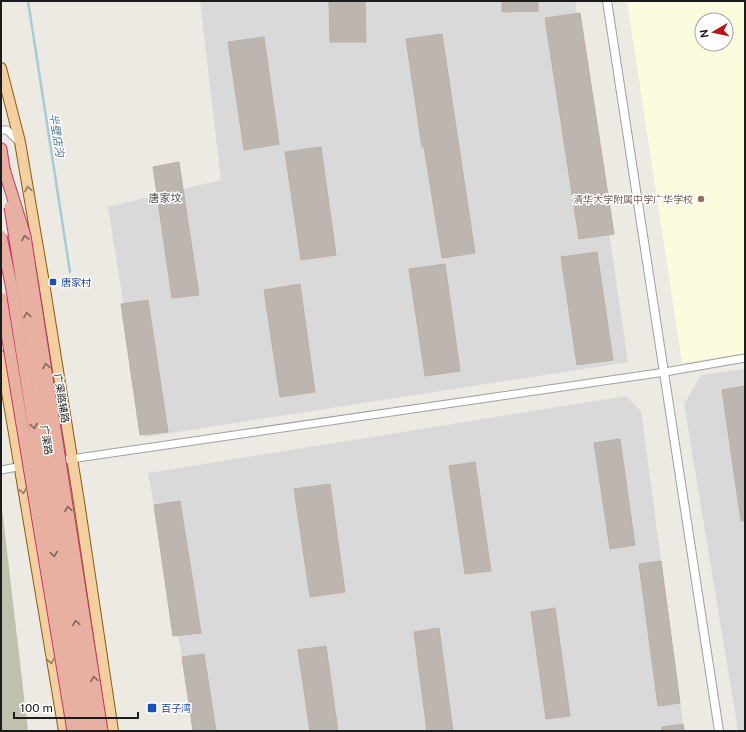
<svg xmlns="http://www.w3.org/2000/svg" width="746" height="732" font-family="'Public Sans','Noto Sans SC',sans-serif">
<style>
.residential{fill:#dad9d9}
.education{fill:#fcfbdd;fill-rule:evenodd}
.construction{fill:#c0c0af}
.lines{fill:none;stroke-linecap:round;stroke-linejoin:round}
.stream{stroke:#a7ccd7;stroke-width:2.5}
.building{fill:#bdb5b0;stroke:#bdb0a7}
.minor-casing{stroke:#a0a0a0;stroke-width:9}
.tertiary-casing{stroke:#a0a0a0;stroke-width:10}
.primary-casing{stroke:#875d0e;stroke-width:12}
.trunk-casing{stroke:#c73468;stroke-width:13}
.minor{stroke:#fff;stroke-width:7}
.tertiary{stroke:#fff;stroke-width:8}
.primary{stroke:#f3cfa2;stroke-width:10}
.trunk{stroke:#e8b0a1;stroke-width:11}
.trunk-bridge-casing{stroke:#c73468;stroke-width:13;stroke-linecap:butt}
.trunk-bridge{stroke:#e8b0a1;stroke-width:11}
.oneway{stroke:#927e66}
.oneway2{stroke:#82665e}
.education-dot{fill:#8d6e63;stroke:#fff;stroke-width:1.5}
.transit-dot{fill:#1a4fb4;stroke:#fff;stroke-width:1.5}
.labels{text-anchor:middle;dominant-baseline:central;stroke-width:3;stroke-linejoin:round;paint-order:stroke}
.education-label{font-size:10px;fill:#785e54;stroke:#fff;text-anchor:end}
.transit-label{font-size:10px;fill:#164399;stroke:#fff;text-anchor:start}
.street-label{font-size:10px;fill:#1c1c1c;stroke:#fff}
.water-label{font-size:11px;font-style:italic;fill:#4f769b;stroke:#fff}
.neighbourhood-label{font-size:11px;fill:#4f4f4f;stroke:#fff}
</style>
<rect width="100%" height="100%" fill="#ede9e3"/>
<path class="residential" d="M200 1H575L628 362 145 437 108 207 221 180Z
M745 369V731H738L684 404 701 375Z
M626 396 641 411 684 731H193L182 657 148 473Z"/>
<path class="education" d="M627 1H745V353L682 363ZM702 20H726V44H702Z"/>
<path class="construction" d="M1 500 28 731H1Z"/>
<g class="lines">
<path class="stream" d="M28 1 70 272"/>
</g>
<path class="building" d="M329 1H365L366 42H330Z
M502 1H538V11L502 12Z
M580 13 614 234 579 239 545 18Z
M442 34 475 253 442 258 424 147H422L406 39Z
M264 37 279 144 244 150 228 42Z
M321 147 336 255 301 260 285 152Z
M179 162 199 295 172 298 153 167Z
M597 252 613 360 577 365 561 257Z
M445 264 460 371 425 376 409 269Z
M300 284 315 392 280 397 264 290Z
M148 300 168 432 140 435 121 304Z
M745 386V521H741L722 390Z
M620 439 635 545 610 549 594 443Z
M475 462 491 571 465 574 449 466Z
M330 484 345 592 310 597 294 489Z
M180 501 201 633 173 636 154 505Z
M661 561 680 703 658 706 639 564Z
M555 608 570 716 546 719 531 612Z
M439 628 453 731H427L414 632Z
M326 646 338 731H310L298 650Z
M204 654 216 731H193L182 657Z
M683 724 684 731H662V727Z"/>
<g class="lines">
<defs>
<path id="minor" d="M1 130H7L19 142
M57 461 665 372 745 358
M1 470 23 466"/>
<path id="tertiary" d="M607 1 719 731"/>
<path id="primary" d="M1 68 20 142 44 283 79 502 113 731
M1 356 64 731"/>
<path id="trunk" d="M1 149 4 169"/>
</defs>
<use href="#minor" class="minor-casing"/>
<use href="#tertiary" class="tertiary-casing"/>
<use href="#primary" class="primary-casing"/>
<use href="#trunk" class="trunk-casing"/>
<use href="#minor" class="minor"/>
<use href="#tertiary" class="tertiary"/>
<use href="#primary" class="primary"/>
<use href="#trunk" class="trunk"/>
<defs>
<path id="trunk-bridge" d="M4 169 25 236 102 731
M10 207 93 731
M1 236 11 284 82 731
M1 298 73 731"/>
</defs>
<use href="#trunk-bridge" class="trunk-bridge-casing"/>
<use href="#trunk-bridge" class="trunk-bridge"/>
</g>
<defs><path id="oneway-chevron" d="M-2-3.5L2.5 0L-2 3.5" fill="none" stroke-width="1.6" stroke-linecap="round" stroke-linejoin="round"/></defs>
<g class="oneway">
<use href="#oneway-chevron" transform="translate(28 189) rotate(-100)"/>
<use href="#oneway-chevron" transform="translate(23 491) rotate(80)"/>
<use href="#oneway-chevron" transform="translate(51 661) rotate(80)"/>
</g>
<g class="oneway2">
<use href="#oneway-chevron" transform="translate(25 238) rotate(-102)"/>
<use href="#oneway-chevron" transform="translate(27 315) rotate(-99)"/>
<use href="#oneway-chevron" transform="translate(46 366) rotate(-99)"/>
<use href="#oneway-chevron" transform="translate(34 426) rotate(81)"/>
<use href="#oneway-chevron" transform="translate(68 509) rotate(-99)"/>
<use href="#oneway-chevron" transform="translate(54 554) rotate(81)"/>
<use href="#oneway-chevron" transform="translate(76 623) rotate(-99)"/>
<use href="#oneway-chevron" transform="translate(94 679) rotate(-99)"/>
</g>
<circle class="education-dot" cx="701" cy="199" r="4"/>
<g class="transit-dot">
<rect x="49" y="278" width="8" height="8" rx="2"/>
<rect x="147" y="703" width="10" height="10" rx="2"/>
</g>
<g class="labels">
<g class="education-label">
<text x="693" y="199">清华大学附属中学广华学校</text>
</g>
<g class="transit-label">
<text x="61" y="282">唐家村</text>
<text x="161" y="708">百子湾</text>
</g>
<g class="street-label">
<text transform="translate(62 398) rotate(81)">广渠路辅路</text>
<text transform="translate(47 440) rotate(81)">广渠路</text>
</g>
<g class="water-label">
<text transform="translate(57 135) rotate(81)">半壁店沟</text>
</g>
<g class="neighbourhood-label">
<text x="165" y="198">唐家坟</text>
</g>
</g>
<rect width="746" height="732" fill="none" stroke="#1c1c1c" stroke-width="4"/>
<g transform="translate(714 32) rotate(261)"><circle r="19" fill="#ffffff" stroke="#a4a4a4"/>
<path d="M0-3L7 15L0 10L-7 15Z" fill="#b61315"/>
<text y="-6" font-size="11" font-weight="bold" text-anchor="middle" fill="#1c1c1c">N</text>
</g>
<path d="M14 712v6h124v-6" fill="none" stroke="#1c1c1c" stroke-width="2"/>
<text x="20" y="712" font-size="12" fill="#1c1c1c" stroke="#ffffff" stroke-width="3" paint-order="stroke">100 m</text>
</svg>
